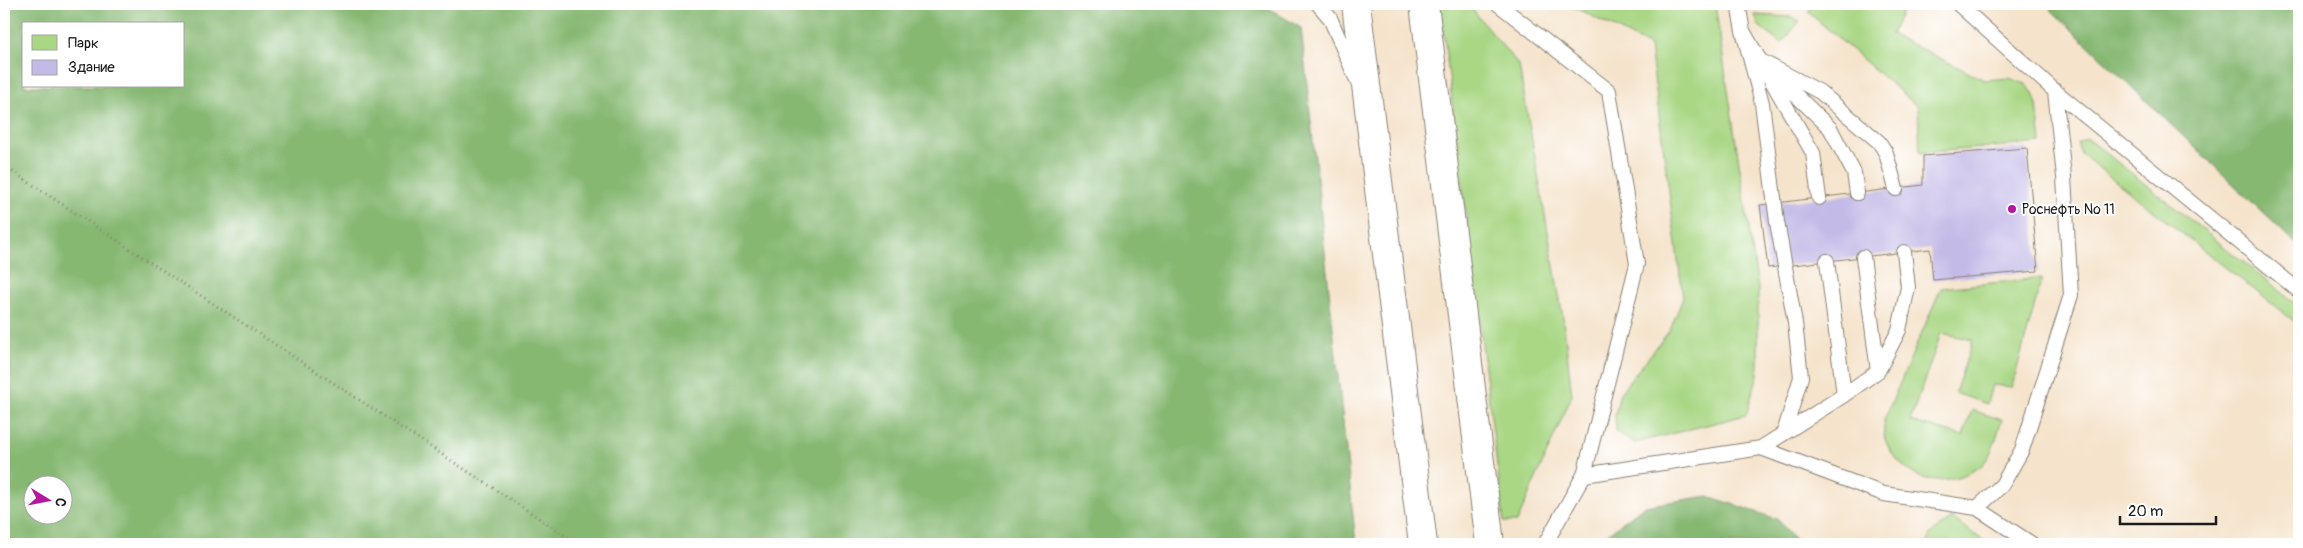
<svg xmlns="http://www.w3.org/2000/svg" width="2303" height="548" font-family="Pangolin,sans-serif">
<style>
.green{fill:#a9d784;stroke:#627a50}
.forest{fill:#86b872;stroke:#516a47;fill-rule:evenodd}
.building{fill:#c3bae7}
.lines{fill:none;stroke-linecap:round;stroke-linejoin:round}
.service-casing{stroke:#888074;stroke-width:16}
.motorway-casing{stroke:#888074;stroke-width:30}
.path{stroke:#888074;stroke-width:3;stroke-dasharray:1 4;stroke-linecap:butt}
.service{stroke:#fff;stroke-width:14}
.motorway{stroke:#fff;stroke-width:28}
.poi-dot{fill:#b5179e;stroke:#fff;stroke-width:2}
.labels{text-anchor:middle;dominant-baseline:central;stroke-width:4;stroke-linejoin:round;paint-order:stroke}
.poi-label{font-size:14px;fill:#1c1c1c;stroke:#fff;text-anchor:start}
</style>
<rect width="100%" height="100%" fill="#fff"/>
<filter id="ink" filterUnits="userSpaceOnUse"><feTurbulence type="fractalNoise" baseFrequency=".02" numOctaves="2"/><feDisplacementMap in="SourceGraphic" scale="10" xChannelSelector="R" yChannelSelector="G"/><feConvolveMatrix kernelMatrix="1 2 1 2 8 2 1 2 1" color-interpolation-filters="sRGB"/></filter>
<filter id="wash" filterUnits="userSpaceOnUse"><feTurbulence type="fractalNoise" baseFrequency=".0096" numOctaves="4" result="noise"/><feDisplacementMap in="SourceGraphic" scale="20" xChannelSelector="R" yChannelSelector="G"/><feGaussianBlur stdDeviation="1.12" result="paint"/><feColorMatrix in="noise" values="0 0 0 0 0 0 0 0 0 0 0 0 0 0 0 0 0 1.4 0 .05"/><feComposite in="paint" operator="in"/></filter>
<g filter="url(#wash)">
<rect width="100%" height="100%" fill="#f5e3cb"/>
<path class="green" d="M1440 4H1468L1519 66 1563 318 1572 395 1517 522H1504Z
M1568 4H1715L1758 288V375L1746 415 1635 443 1616 432 1615 415 1620 393 1670 330 1683 298 1650 46Z
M1815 4H1906L1891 34 1984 80 2009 78 2026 84 2033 93 2037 105 2041 143 1920 153 1918 107 1808 12Z
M1755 15 1791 17 1800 21 1781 44 1758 25Z
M2087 138 2299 306V325L2081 154 2077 143Z
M2042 278 2012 387 1992 385 1987 404 1955 393 1973 340 1941 333 1910 421 1963 436 1972 410 2002 420C1997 433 1993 455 1982 465 1968 477 1938 484 1920 477 1905 471 1889 453 1885 439 1883 433 1884 426 1884 420L1941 288Z
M1952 518 1988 544H1927L1930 534Z"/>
<path class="forest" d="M4 4H1262L1301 28 1356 544H4ZM24 24H184V86H24ZM32 486H62V516H32Z
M2045 4H2299V247Z
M1708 496 1777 519 1799 544H1594L1644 506Z"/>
<g id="blocks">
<path class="building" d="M2027 148 2038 271 1933 280 1930 249 1768 268 1760 205 1923 185V156Z"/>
</g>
</g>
<g filter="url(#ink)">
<use href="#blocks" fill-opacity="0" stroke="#888074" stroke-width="1"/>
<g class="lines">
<defs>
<path id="service" d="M1318 4 1330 18 1356 78
M1498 4 1609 91 1637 264 1584 475 1545 544
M1738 4 1743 31 1813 153 1819 198
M1958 4 2055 91 2299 291
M1743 31 1762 103 1777 222 1795 323 1801 377 1784 433
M1761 61 1820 92 1879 142 1886 153 1896 189
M1772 72 1830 128 1854 173 1857 193
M1863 257 1878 371
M1844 395 1878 371 1899 330 1908 287 1904 252
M1761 448 1884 494 1977 508 2032 544
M1584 475 1761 448 1844 395 1827 261
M1977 508 2002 485 2022 450 2071 295 2064 177 2055 91"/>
<path id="motorway" d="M1356 4 1423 544
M1424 4 1490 544"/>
</defs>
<use href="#service" class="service-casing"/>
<use href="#motorway" class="motorway-casing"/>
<path class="path" d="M4 166 578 544"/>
<use href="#service" class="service"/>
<use href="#motorway" class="motorway"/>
</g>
</g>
<circle class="poi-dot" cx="2012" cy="209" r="5"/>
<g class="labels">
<g class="poi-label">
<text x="2022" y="209">Роснефть № 11</text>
</g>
</g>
<rect width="2303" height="548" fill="none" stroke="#fff" stroke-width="20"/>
<rect x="22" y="22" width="162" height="65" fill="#ffffff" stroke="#a4a4a4"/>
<rect x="32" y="35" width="25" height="15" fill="#a9d784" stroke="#a4a4a4"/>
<text x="68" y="48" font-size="15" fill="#1c1c1c">Парк</text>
<rect x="32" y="60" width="25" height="15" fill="#c3bae7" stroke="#a4a4a4"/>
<text x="68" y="72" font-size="15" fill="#1c1c1c">Здание</text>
<g transform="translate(48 500) rotate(100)"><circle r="24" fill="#ffffff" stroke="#a4a4a4"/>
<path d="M0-4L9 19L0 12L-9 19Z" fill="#b5179e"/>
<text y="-8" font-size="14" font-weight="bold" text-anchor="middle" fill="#1c1c1c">С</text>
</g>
<path d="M2120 516v8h96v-8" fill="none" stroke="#1c1c1c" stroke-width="2.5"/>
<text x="2128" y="516" font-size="15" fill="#1c1c1c" stroke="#ffffff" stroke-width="4" paint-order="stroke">20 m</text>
</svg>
